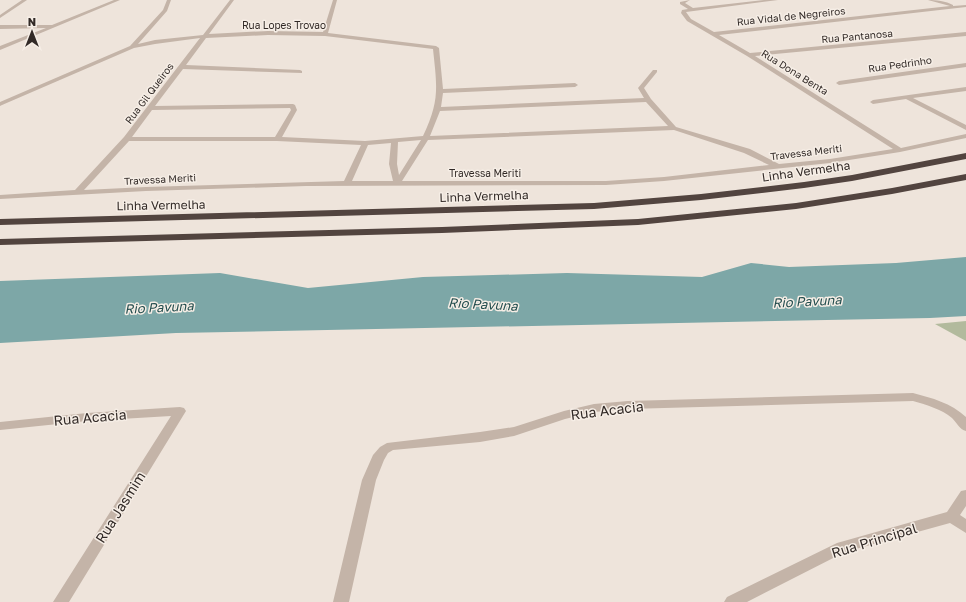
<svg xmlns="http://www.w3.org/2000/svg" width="966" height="602" font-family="'Golos Text',sans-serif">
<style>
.green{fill:#b2ba9d}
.water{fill:#7da7a7}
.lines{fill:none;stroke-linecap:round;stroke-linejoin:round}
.street{fill:#c4b4a8;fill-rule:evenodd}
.highway{fill:#52443f;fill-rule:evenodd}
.labels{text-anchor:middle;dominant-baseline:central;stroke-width:3;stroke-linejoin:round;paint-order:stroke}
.far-street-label{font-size:10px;fill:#322a27;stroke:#f6eee6}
.street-label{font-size:12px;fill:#322a27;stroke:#f6eee6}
.water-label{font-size:13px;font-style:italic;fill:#234d4e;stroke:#f6eee6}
.near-street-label{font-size:14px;fill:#322a27;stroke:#f6eee6}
</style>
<rect width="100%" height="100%" fill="#eee4db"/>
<path class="green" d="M966 321V341L935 324Z"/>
<path class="water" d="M966 257V316L930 318 176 333 0 343V281L220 273 308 288 423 277 567 273 702 277 751 263 789 267 896 263Z"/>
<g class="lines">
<path class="street" d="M22 0H27L0 18V15Z
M114 0H120L0 50V46L46 28 0 29V25H52Z
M167 0H171L167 11 138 44 155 40 203 35 230 0H234L209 34 268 31 323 32 333 0H337L328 33 436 46 439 48 443 89 575 83 578 85 575 87 443 93 441 107 644 98 638 88 653 70H657V72L644 88 651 99 676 127 750 149 779 164 830 159 893 149 747 56 687 21 681 13 682 10 688 9 680 4V2L690 0 685 3 693 8 764 0H778L686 12 691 19 714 32 950 6 928 0C936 0 946 1 953 5V6L966 5V7L719 35 750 53 966 32V36L755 56 901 148 966 134V138L900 152 830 163 664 181 606 185 306 186 146 191 0 199V195L75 190 124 137 200 38 155 44 134 48 2 105 0 106V102L130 46 163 10ZM268 35 325 36 433 49C437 87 440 100 423 136L365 141 282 137 297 110 295 105 293 104 155 106 183 69 302 73V71L300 70 186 65 206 38ZM646 102 668 126 430 136 440 111ZM290 108 291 110 275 137H132L152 110ZM674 130 744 153 769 165 664 177 606 181H402L428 140ZM421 140 399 175 397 164 398 142ZM129 141H277L361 145 344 181 146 187 84 190ZM391 143 389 164 393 181H352L368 145Z
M966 63V67L839 85 836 83 839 81Z
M966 87V91L913 98 966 125V130L906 99 873 104 870 102 873 100Z
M913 393C932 398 951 403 966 417V431C960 430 957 423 952 418 941 409 927 405 913 401L628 409 594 412 565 419 514 436 480 442 393 450 388 453 384 460 376 480 349 602H333L362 480 373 455 380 447 387 443 480 432 514 427 564 411 594 404 628 401Z
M180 407 184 408 186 411 69 602H53L171 416 87 421 0 430V422L87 413Z
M966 490V506L960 515 966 519V533L950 523 845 552 747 602H724L727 597 837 543 947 512 961 491Z"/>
<path class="highway" d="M966 153V159L852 181 804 188 701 200 594 209 0 225V219L594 203 701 194 804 182 852 175Z
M966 174V180L892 194 796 209 638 225 442 233 0 245V239L442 227 638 219 796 203 892 188Z"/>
</g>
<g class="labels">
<g class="far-street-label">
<text transform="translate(791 16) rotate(-6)">Rua Vidal de Negreiros</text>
<text x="284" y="25">Rua Lopes Trovao</text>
<text transform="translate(857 36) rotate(-5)">Rua Pantanosa</text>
<text transform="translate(900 64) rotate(-8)">Rua Pedrinho</text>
<text transform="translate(795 72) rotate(32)">Rua Dona Benta</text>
<text transform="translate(149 93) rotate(-53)">Rua Gil Queiros</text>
<text transform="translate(806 152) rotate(-7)">Travessa Meriti</text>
<text x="485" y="173">Travessa Meriti</text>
<text transform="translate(160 179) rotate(-3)">Travessa Meriti</text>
</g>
<g class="street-label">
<text transform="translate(806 171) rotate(-8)">Linha Vermelha</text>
<text transform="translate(484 196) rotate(-2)">Linha Vermelha</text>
<text transform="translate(161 205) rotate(-1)">Linha Vermelha</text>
</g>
<g class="water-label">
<text transform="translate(807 301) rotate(-3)">Rio Pavuna</text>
<text transform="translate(483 304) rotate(3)">Rio Pavuna</text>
<text transform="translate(159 307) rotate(-3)">Rio Pavuna</text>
</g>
<g class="near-street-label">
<text transform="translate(607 410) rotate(-7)">Rua Acacia</text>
<text transform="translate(90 417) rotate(-5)">Rua Acacia</text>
<text transform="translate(120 507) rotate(-58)">Rua Jasmim</text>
<text transform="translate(874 540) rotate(-17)">Rua Principal</text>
</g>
</g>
<g transform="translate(32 32)" stroke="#f6eee6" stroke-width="3" paint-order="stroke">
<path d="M0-3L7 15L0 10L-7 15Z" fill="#322a27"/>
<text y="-6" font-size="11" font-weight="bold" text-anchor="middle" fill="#322a27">N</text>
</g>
</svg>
